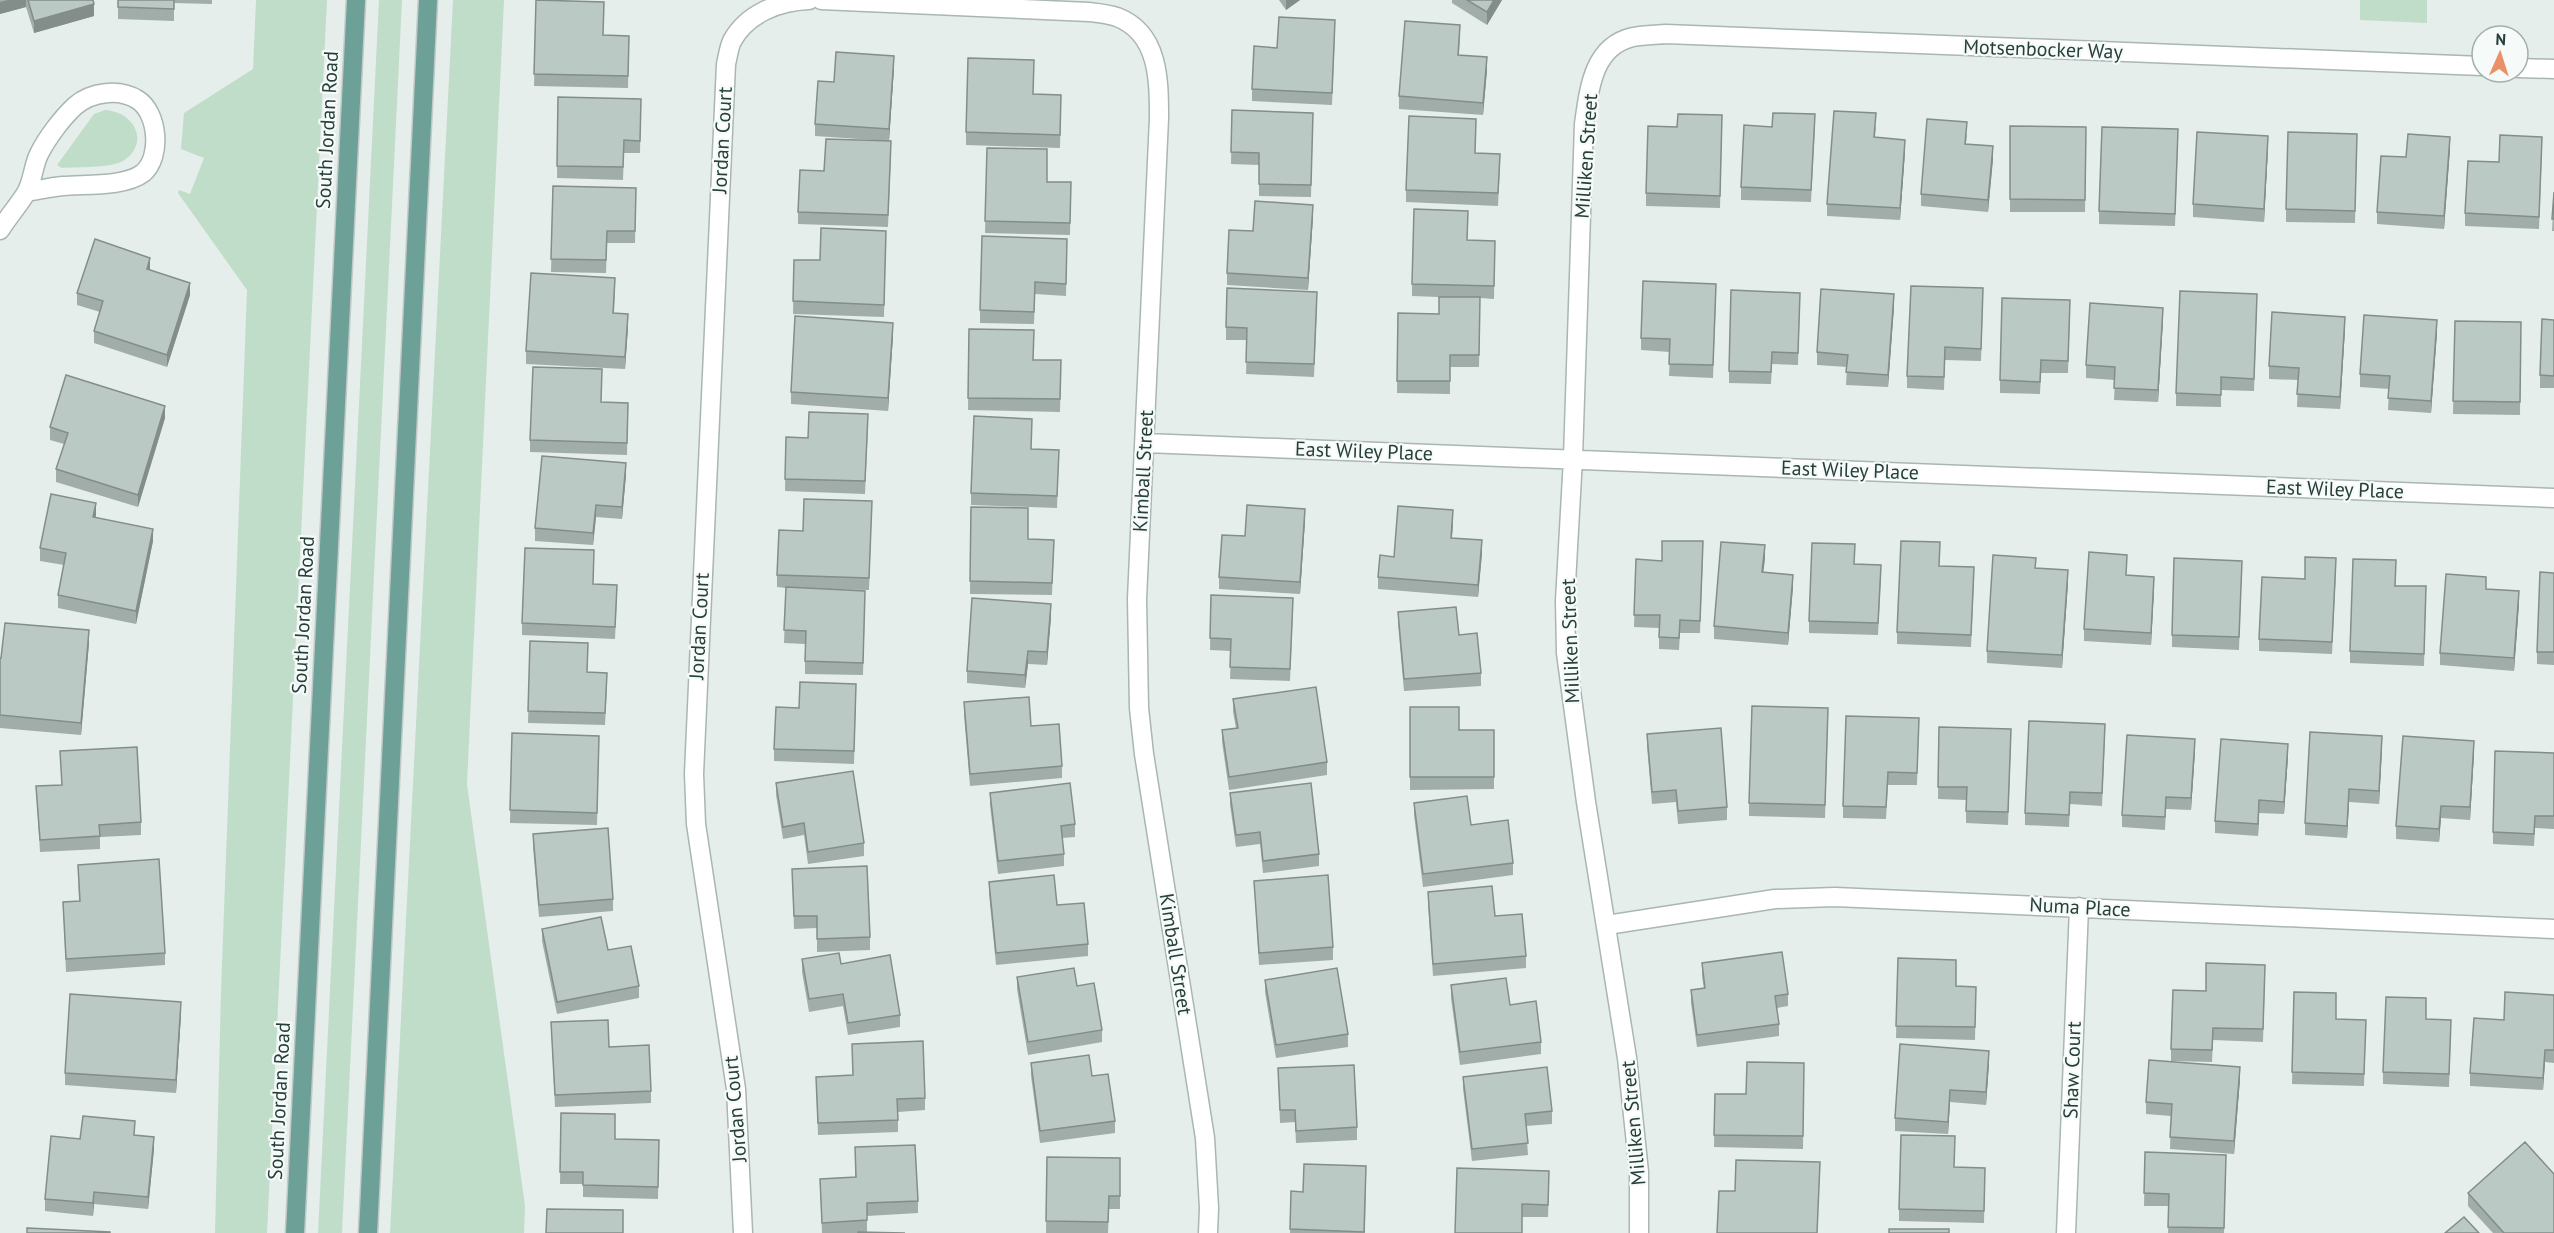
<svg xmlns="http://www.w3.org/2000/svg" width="2554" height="1233" font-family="'PT Sans',sans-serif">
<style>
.green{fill:#c0ddca}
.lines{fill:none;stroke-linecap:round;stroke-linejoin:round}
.street-casing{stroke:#a9b6b2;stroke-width:21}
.primary-casing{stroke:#c2c9c8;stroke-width:21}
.street{stroke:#fff;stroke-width:18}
.primary{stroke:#6da097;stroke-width:18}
.wall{fill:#a1ada9}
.shaded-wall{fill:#838d89}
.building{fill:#bbc9c4;stroke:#838d89;stroke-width:1.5}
.labels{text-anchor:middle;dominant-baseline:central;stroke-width:4.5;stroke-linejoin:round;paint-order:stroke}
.street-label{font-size:20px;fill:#263f3a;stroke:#f6faf9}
</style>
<rect width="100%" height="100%" fill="#e6eeeb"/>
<path class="green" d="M256 0H327L267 1233H215L221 991 247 290 178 193 179 190 190 194 204 158 181 149 184 113 253 69Z
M379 0H402L342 1233H318Z
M453 0H504L467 784 525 1206 524 1233H390Z
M2360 0H2427V23L2360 20Z
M105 110C136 112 150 144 123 161 111 168 77 167 62 168L57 165 94 114Z"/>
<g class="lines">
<defs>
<path id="street" d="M821 0 1089 12C1098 13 1108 14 1117 17 1159 33 1159 80 1159 118L1137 599 1139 708 1144 754 1205 1138 1209 1208 1208 1233
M2518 68 2554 69
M0 230C8 217 18 206 26 193 33 181 33 166 39 154 47 138 62 118 75 106 91 92 119 88 138 100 158 113 162 157 143 173 125 187 85 184 63 186 51 187 39 190 27 192
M1145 443 2554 498
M1607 925 1775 899 1835 897 2554 929
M743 1233 736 1089 696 824 694 774 726 64C728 56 729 47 732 41 747 13 780 1 809 0
M1639 1233V1172L1627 1058 1586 802 1566 653 1565 601 1573 458 1584 124C1589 89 1593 46 1633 37 1644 35 1655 35 1666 34L2482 66
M2066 1233 2079 907"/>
<path id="primary" d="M295 1233 356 0
M368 1233 428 0"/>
</defs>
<use href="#street" class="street-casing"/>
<use href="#primary" class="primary-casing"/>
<use href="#street" class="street"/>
<use href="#primary" class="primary"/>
</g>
<path class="wall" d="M0 0H93L94 16 34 33 26 7 0 14Z
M118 0H212V4L174 3V21L118 19Z
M536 0 603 35 629 36 628 88 534 86Z
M1279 0H1300L1286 10Z
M1452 0H1502L1487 25 1452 3Z
M1335 32 1332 105 1252 101V89Z
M1460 37 1459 55 1487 70 1483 115 1399 109V96Z
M894 68 889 141 815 136V124L834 82Z
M1034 94 1061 95 1060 148 966 145V132Z
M558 97 641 99 640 153H624L623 180 557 178Z
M1232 110 1313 113 1311 197 1259 196V165L1231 164Z
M1876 126 1875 138 1905 152 1900 220 1827 216V204Z
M2010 126 2086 127 2085 212H2010Z
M1772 127H1815L1811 202 1741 200V187Z
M1722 128 1720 208 1646 206V193Z
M1967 134 1966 144 1993 159 1988 212 1921 206V194Z
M2357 134 2355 223 2286 222V209Z
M2178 142 2175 226 2099 224V211Z
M987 148 1047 182H1071L1070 235 985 233Z
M2268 148 2264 222 2193 217V204Z
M2450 149 2444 229 2377 224V212L2406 157Z
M2542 150 2539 229 2465 226V213L2499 162Z
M1475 153 1500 166 1498 206 1406 202V190Z
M891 154 888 227 798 224V212Z
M553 186 636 188 635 243H607L606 273 551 272Z
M2554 192V231H2552Z
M1313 217 1308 290 1227 285V273L1253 231Z
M886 231 884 317 793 314 794 260H820Z
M1067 239 1066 296 1035 294 1034 324 980 323V310Z
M1467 240 1495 241 1494 299 1480 298 1479 367H1450V394L1397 393 1398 313 1439 314V297L1412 296V284Z
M150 270 190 295 167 367 94 343V331L100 312 77 305V293Z
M615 291 614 313 628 327 625 369 526 364V351Z
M1800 293 1798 365 1772 364 1771 384 1729 383V371Z
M1716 297 1713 378 1669 376 1670 352 1641 350V338Z
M1983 300 1981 361 1945 360 1944 390 1907 388V376Z
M1317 304 1314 377 1246 374 1247 340H1226V327Z
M2257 306 2254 391 2221 390V407L2176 406V393Z
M1894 307 1888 387 1846 385 1847 367 1817 365V352Z
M2070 313 2068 373H2041L2040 394 2000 393V380Z
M2163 320 2158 402 2114 400 2115 380 2086 378V365Z
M2554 320V388H2540V375Z
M2455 321 2521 322 2520 415 2453 414Z
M969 329 1033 360H1061L1060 412 968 410Z
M2345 329 2340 409 2297 407 2298 380 2269 379V366Z
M2437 333 2431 413 2388 410 2389 389 2360 387V374Z
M893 335 888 411 791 404V392Z
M602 402 628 403 627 455 530 452V440Z
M165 418 138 507 56 482V469L64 444 50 440V427Z
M868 426 865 494 785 491 786 437 808 438Z
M1059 450 1057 508 971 505V493Z
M626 475 622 519 596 517 593 545 535 541V528Z
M872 501 869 590 817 589 865 603 863 675 805 674V644L784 643 786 588 777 587V575L803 531Z
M971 507 1028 539 1054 540 1052 595 970 594Z
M96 515 95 518 153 541 136 624 58 608V595L64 565 40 561V548Z
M1305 521 1300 594 1219 589V577L1245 536Z
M1453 522 1452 538 1482 553 1478 597 1378 589V577L1394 557Z
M1703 554 1700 633H1680L1679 650 1659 649V628L1634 627 1636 559 1662 561Z
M1765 558 1763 572 1793 587 1788 645 1714 639V626Z
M2242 561 2239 650 2172 647V635Z
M1854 564 1881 577 1878 635 1809 633V621Z
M1940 566 1974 579 1971 647 1897 644V632Z
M2336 571 2332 654 2259 651V639L2305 579Z
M2554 573V665L2537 664V652Z
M2127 575 2154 589 2151 645 2084 641V629Z
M2068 583 2062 668 1987 663V651Z
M593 584 617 597 615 639 522 635V623Z
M2395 586H2426L2424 666 2350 663V651Z
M2486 589 2519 604 2514 671 2440 665V653Z
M1211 595 1293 610 1290 681 1230 679 1231 651 1210 650Z
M1398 612 1481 673V686L1404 691 1398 624Z
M1051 617 1047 665 1028 664 1025 688 967 683V671Z
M530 641 607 685 605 725 528 723Z
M89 643 81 735 0 728V658Z
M856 696 854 764 774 761V749L799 708Z
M1233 699 1327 762V775L1229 790 1222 742V730L1236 728 1233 712Z
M964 702 1031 726 1062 766V778L970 786 964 715Z
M1410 707 1459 730H1494V789L1410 790Z
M1919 718 1917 785H1888L1886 819 1843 818V806Z
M1828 720 1825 818 1749 816V803Z
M1939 727 2011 741 2008 825 1966 823V800L1938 799Z
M512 733 599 736 597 825 510 823Z
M1647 734 1727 807V820L1678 824 1676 802 1652 804 1647 746Z
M2105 737 2102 806 2070 804 2069 827 2025 825V813Z
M2382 748 2379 804 2349 802 2347 838 2305 835V823Z
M60 751 141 822V835L100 837V849L40 852 36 786 62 785Z
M2195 751 2191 810 2166 809 2165 830 2122 827V815Z
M2474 753 2470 820 2441 818 2439 842 2396 839V826Z
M2554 753V829L2535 828 2534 846 2493 844V832Z
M2288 756 2284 814 2259 813 2258 836 2215 833V821Z
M776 783 864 843V856L808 864 804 835 783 839 776 795Z
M990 793 1075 824V837L1062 838 1064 854V866L998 874 990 805Z
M1230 793 1319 854V866L1263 873 1260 844 1236 847 1230 805Z
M1414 803 1471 825 1513 863V875L1423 887 1414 815Z
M533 834 613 899V911L539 917 533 847Z
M78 865 165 953V965L66 972 63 902 79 901Z
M792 869 870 937V950L817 952V928L794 929Z
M1254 881 1333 947V960L1259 965Z
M989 882 1057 905 1088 944V956L996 965 989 894Z
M1428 892 1495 916 1526 956V968L1433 976 1428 905Z
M542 929 608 950 639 986V998L557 1014 542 941Z
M1898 958 1956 986 1976 987 1975 1040 1896 1038Z
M802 959 900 1015V1027L848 1035 843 1006 809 1012 802 972Z
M1702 963 1788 994V1006L1777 1008 1779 1024V1036L1697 1047 1691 1003V990L1704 989 1702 976Z
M1017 977 1077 986 1102 1030V1042L1028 1055 1017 989Z
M2265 977 2263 1042 2213 1040 2212 1062 2171 1061V1049L2206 991Z
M1265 980 1348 1034V1047L1276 1058 1265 992Z
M1451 985 1510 1005 1541 1042V1054L1460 1065 1451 998Z
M2294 992 2336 1019 2366 1020 2364 1086 2292 1084Z
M2554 995V1063L2545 1062 2543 1090 2470 1086V1073L2504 1020Z
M181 1014 176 1093 65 1085V1073Z
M2426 1019 2451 1032 2449 1087 2383 1084V1072Z
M551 1022 609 1047 651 1091V1103L555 1107Z
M1031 1063 1092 1076 1115 1121V1133L1040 1143 1031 1076Z
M1804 1063 1803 1149 1714 1147 1715 1094H1746Z
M1989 1063 1986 1105 1950 1102 1948 1134 1895 1131V1118Z
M1278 1068 1357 1127V1140L1296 1143 1295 1122 1280 1123Z
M853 1075 925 1098V1110L898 1112V1132L818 1135 816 1077Z
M1463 1077 1552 1111V1124L1526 1126 1528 1155 1472 1161 1463 1089Z
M2240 1079 2234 1154 2170 1149 2171 1116 2146 1114V1102Z
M561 1113 615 1139 659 1140 658 1199 583 1197V1184H560Z
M135 1135 154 1149 148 1209 94 1204 93 1216 45 1211V1199L80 1139Z
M855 1147 918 1201V1213L867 1216V1232L905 1233H822L820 1179 855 1177Z
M2145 1152 2226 1167 2224 1233H2168L2169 1206H2144Z
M1047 1157 1120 1158V1209H1109L1108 1233H1046Z
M1366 1166 1365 1233H1290L1291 1191 1303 1192Z
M1954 1167 1985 1168 1984 1223 1899 1221V1209Z
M1549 1184 1548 1217H1522L1455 1233Z
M2468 1193 2554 1233H2493L2468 1206Z"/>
<path class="shaded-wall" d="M8 0H26V7L0 14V2Z
M1286 0H1300L1286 10Z
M1494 0H1502L1487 25V12Z
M94 4V16L34 33V21Z
M894 56V68L889 141V129Z
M1487 57V70L1483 115V103Z
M2268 136V148L2264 222V209Z
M2450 137V149L2444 229V216Z
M1905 140V152L1900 220V208Z
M1993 146V159L1988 212V200Z
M1313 205V217L1308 290V278Z
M150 258V270L147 269Z
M190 283V295L167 367V355Z
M1894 294V307L1888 387V375Z
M2163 308V320L2158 402V390Z
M628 314V327L625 369V357Z
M2345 317V329L2340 409V397Z
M2437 320V333L2431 413V401Z
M893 323V335L888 411V398Z
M165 406V418L138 507V495Z
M626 463V475L622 519V507Z
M96 503V515L93 529V517Z
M596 505V517L593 545V533Z
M1305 509V521L1300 594V582Z
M1453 510V522L1451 550V538Z
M153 529V541L136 624V611Z
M1482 540V553L1478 597V585Z
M1765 545V558L1762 584V572Z
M2068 570V583L2062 668V655Z
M1793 575V587L1788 645V633Z
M2154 577V589L2151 645V633Z
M2519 591V604L2514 671V658Z
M1051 604V617L1047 665V652Z
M89 630V643L81 735V723Z
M1028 651V664L1025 688V675Z
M2382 736V748L2379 804V791Z
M2195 739V751L2191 810V798Z
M2474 741V753L2470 820V807Z
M2288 744V756L2284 814V802Z
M2349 789V802L2347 838V826Z
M2259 800V813L2258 836V824Z
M2441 806V818L2439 842V829Z
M181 1002V1014L176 1093V1080Z
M2545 1050V1062L2543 1090V1078Z
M1989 1051V1063L1986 1105V1092Z
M2240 1067V1079L2234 1154V1141Z
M1950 1090V1102L1948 1134V1122Z
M154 1137V1149L148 1209V1197Z
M94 1192V1204L93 1216V1203Z"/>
<path class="building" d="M28 0H93L94 4 34 21Z
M118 0H174V9L118 7Z
M536 0 604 2 603 35 629 36 628 76 534 74Z
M1467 0H1494L1487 12Z
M1279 17 1335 20 1332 93 1252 89 1254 46 1277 48Z
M1405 21 1460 25 1458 55 1487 57 1483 103 1399 96Z
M836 52 894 56 889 129 815 124 818 81 834 82Z
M968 58 1034 60 1033 94 1061 95 1060 135 966 132Z
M558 97 641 99 640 141 624 140 623 167 557 166Z
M1232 110 1313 113 1311 185 1259 184V153L1231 152Z
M1834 111 1876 113 1874 137 1905 140 1900 208 1827 204Z
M1773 113 1815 114 1811 190 1741 187 1744 125 1772 127Z
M1678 114 1722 115 1720 196 1646 193 1648 126 1677 127Z
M1409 116 1476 119 1475 153 1500 154 1498 193 1406 190Z
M1927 119 1967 122 1965 144 1993 146 1988 200 1921 194Z
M2010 126 2086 127 2085 200 2010 199Z
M2102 127 2178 129 2175 214 2099 211Z
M2197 132 2268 136 2264 209 2193 204Z
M2288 132 2357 134 2355 211 2286 209Z
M2408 134 2450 137 2444 216 2377 212 2381 156 2406 157Z
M2500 135 2542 137 2539 217 2465 213 2468 161 2499 162Z
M826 139 891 141 888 215 798 212 800 170 824 171Z
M987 148 1047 149V182H1071L1070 223 985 221Z
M553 186 636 188 635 231H607L606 260 551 259Z
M2554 192V219H2552Z
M1255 201 1313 205 1308 278 1227 273 1229 230 1253 231Z
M1414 209 1468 211 1467 240 1495 241 1494 286 1412 284Z
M821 228 886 231 884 305 793 301 794 260H820Z
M982 236 1067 239 1066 284 1035 282 1034 312 980 310Z
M95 239 150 258 147 269 190 283 167 355 94 331 103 301 77 293Z
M531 273 615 278 613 313 628 314 625 357 526 351Z
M1643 281 1716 284 1713 365 1669 364 1670 339 1641 338Z
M1911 286 1983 288 1981 349 1945 347 1944 377 1907 376Z
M1227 288 1317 292 1314 364 1246 362 1247 328 1226 327Z
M1821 289 1894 294 1888 375 1846 372 1848 355 1817 352Z
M1731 290 1800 293 1798 353 1772 352 1771 372 1729 371Z
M2180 291 2257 294 2254 379 2221 377V395L2176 393Z
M1439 297H1480L1479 355H1450V381H1397L1398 313 1439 314Z
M2002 298 2070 300 2068 361 2041 360 2040 382 2000 380Z
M2090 303 2163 308 2158 390 2114 388 2115 367 2086 365Z
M2272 312 2345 317 2340 397 2297 394 2299 368 2269 366Z
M2364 315 2437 320 2431 401 2388 398 2390 376 2360 374Z
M795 316 893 323 888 398 791 392Z
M2542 319 2554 320V376L2540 375Z
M2455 321 2521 322 2520 402 2453 401Z
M969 329 1034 330 1033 360H1061L1060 399 968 398Z
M533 367 602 369 601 402 628 403 627 443 530 440Z
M66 375 165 406 138 495 56 469 68 433 50 427Z
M809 412 868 414 865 481 785 479 786 437 808 438Z
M974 416 1032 419 1031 449 1059 450 1057 496 971 493Z
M542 456 626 463 622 507 596 505 593 533 535 528Z
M51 494 96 503 93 517 153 529 136 611 58 595 66 553 40 548Z
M804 499 872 501 869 578 777 575 779 530 803 531Z
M1247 505 1305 509 1300 582 1219 577 1222 535 1245 536Z
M1398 506 1453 510 1451 538 1482 540 1478 585 1378 577 1380 555 1394 557Z
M971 507 1028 508V539L1054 540 1052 583 970 581Z
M1662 541H1703L1700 621 1680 620 1679 638 1659 637 1660 615H1634L1636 559 1662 561Z
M1901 541 1940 542 1939 566 1974 567 1971 635 1897 632Z
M1721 542 1765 545 1762 572 1793 575 1788 633 1714 626Z
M1812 543 1855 544 1854 564 1881 565 1878 623 1809 621Z
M525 548 594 550 593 584 617 585 615 627 522 623Z
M2089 552 2127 555 2126 575 2154 577 2151 633 2084 629Z
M1993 555 2036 558 2035 568 2068 570 2062 655 1987 651Z
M2305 557 2336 558 2332 642 2259 639 2262 577 2305 579Z
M2174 558 2242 561 2239 637 2172 635Z
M2353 559 2396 560 2395 586H2426L2424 654 2350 651Z
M2540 572 2554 573V652H2537Z
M2446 574 2486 577V589L2519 591 2514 658 2440 653Z
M786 587 865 591 863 663 805 661 806 631 784 630Z
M1211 595 1293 598 1290 669 1230 667 1231 639 1210 638Z
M972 598 1051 604 1047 652 1028 651 1025 675 967 671Z
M1456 607 1459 635 1477 633 1481 673 1404 679 1398 612Z
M5 623 89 630 81 723 0 715V658H1Z
M530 641 588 643 587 672 607 673 605 713 528 711Z
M800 682 856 684 854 751 774 749 776 707 799 708Z
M1316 687 1327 762 1229 777 1222 730 1238 728 1233 699Z
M1029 697 1031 726 1059 724 1062 766 970 774 964 702Z
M1752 706 1828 708 1825 805 1749 803Z
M1410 707H1459V730H1494V777H1410Z
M1846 716 1919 718 1917 773 1888 772 1886 807 1843 806Z
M2029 721 2105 724 2102 793 2070 792 2069 815 2025 813Z
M1939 727 2011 729 2008 812 1966 811 1967 787H1938Z
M1721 728 1727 807 1678 811 1676 790 1652 792 1647 734Z
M2310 732 2382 736 2379 791 2349 789 2347 826 2305 823Z
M512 733 599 736 597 813 510 810Z
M2127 735 2195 739 2191 798 2166 797 2165 817 2122 815Z
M2403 736 2474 741 2470 807 2441 806 2439 829 2396 826Z
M2221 739 2288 744 2284 802 2259 800 2258 824 2215 821Z
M137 747 141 822 99 825 100 836 40 840 36 786 62 785 60 751Z
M2495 751 2554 753V816H2535L2534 834 2493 832Z
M853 771 864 843 808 852 804 823 783 827 776 783Z
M1070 783 1075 824 1061 826 1064 854 998 861 990 793Z
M1311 783 1319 854 1263 861 1260 832 1236 835 1230 793Z
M1467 796 1471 825 1508 820 1513 863 1423 874 1414 803Z
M608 828 613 899 539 905 533 834Z
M159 859 165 953 66 959 63 902 80 901 78 865Z
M867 866 870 937 817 939V916H794L792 869Z
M1054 875 1057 905 1084 903 1088 944 996 953 989 882Z
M1328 875 1333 947 1259 953 1254 881Z
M1492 886 1495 916 1522 914 1526 956 1433 964 1428 892Z
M601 917 608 950 631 946 639 986 557 1002 542 929Z
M1782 952 1788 994 1775 996 1779 1024 1697 1035 1691 990 1705 988 1702 963Z
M839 953 841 964 890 955 900 1015 848 1023 843 994 809 999 802 959Z
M1898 958 1956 960V986L1976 987 1975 1027 1896 1026Z
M2206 963 2265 965 2263 1029 2213 1028 2212 1050 2171 1049 2173 990 2206 991Z
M1074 968 1077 986 1094 983 1102 1030 1028 1042 1017 977Z
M1337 968 1348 1034 1276 1045 1265 980Z
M1506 978 1510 1005 1536 1001 1541 1042 1460 1052 1451 985Z
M2294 992 2336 993V1019L2366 1020 2364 1074 2292 1072Z
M2505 992 2554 995V1050H2545L2543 1078 2470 1073 2474 1018 2504 1020Z
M70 994 181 1002 176 1080 65 1073Z
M2386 997 2426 998V1019L2451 1020 2449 1074 2383 1072Z
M608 1020 609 1047 649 1045 651 1091 555 1095 551 1022Z
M923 1041 925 1098 897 1099 898 1120 818 1123 816 1077 853 1075 852 1044Z
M1900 1044 1989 1051 1986 1092 1950 1090 1948 1122 1895 1118Z
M1089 1055 1092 1076 1108 1074 1115 1121 1040 1131 1031 1063Z
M2149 1060 2240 1067 2234 1141 2170 1137 2172 1104 2146 1102Z
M1747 1062 1804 1063 1803 1136 1714 1135 1715 1094H1746Z
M1354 1065 1357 1127 1296 1131 1295 1110H1280L1278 1068Z
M1547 1067 1552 1111 1525 1114 1528 1143 1472 1149 1463 1077Z
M561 1113 615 1114V1139L659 1140 658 1187 583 1185V1172H560Z
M83 1116 135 1121 134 1135 154 1137 148 1197 94 1192 93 1203 45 1199 51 1136 80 1139Z
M1901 1135 1955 1136 1954 1167 1985 1168 1984 1211 1899 1209Z
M2525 1142 2554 1174V1233H2504L2468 1193Z
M915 1145 918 1201 867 1203V1220L822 1223 820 1179 856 1177 855 1147Z
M2145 1152 2226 1155 2224 1228 2168 1227 2169 1194 2144 1193Z
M1047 1157 1120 1158V1196H1109L1108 1222 1046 1221Z
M1736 1160 1820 1162 1817 1233H1717L1719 1191H1735Z
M1304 1164 1366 1166 1364 1232 1290 1229 1291 1191 1303 1192Z
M1457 1168 1549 1171 1548 1205 1522 1204V1233H1455Z
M547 1209 623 1210V1233H546Z
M2464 1217 2479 1233H2445Z
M27 1228 110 1232V1233H27Z
M1889 1229H1949V1233H1889Z
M858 1232 905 1233H858Z"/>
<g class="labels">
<g class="street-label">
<text transform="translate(2043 49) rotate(2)">Motsenbocker Way</text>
<text transform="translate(327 130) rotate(-87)">South Jordan Road</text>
<text transform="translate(722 140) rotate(-87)">Jordan Court</text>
<text transform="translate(1586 156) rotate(-86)">Milliken Street</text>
<text transform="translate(1364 451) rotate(2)">East Wiley Place</text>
<text transform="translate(1850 470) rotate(2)">East Wiley Place</text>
<text transform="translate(1143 471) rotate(-87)">Kimball Street</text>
<text transform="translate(2335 489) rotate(2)">East Wiley Place</text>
<text transform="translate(303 615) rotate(-87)">South Jordan Road</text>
<text transform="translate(699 626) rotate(-87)">Jordan Court</text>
<text transform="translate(1570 641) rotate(-92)">Milliken Street</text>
<text transform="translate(2080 907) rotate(3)">Numa Place</text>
<text transform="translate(1176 954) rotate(81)">Kimball Street</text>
<text transform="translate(2072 1070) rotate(-88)">Shaw Court</text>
<text transform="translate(279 1101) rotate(-87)">South Jordan Road</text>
<text transform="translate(735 1109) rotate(-95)">Jordan Court</text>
<text transform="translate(1633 1123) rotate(-95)">Milliken Street</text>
</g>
</g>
<g transform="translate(2500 54) rotate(3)"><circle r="28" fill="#f6faf9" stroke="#a3afad" stroke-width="1.5"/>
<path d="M0-4.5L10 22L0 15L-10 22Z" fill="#ea9168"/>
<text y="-9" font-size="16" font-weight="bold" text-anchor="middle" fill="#263f3a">N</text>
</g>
</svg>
